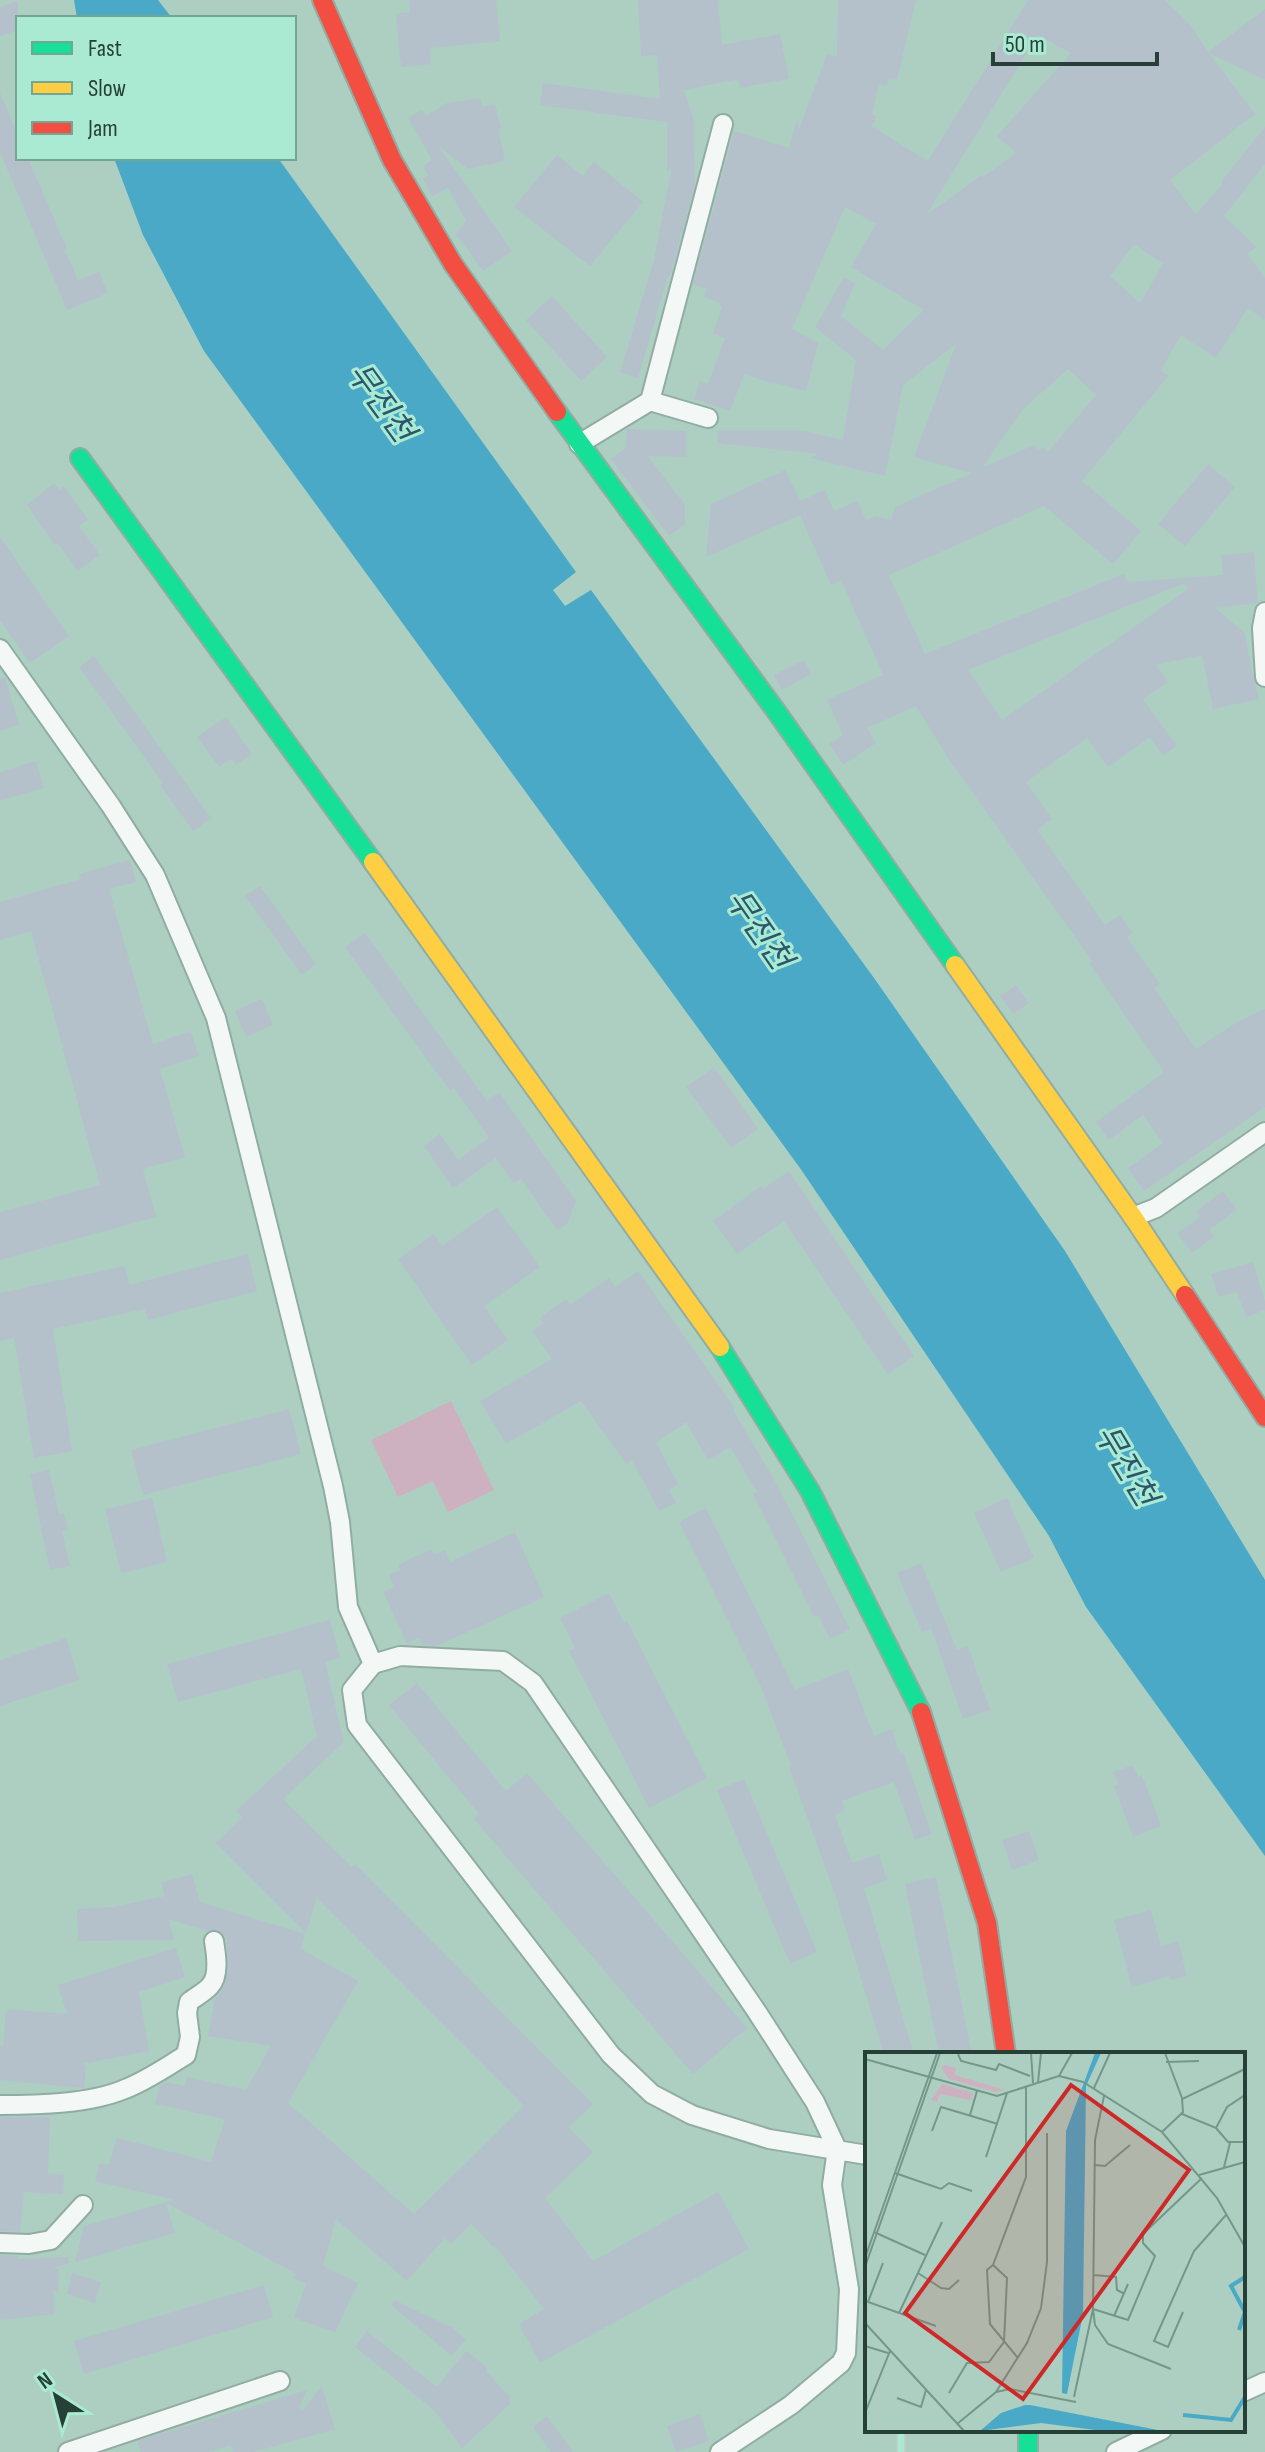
<svg xmlns="http://www.w3.org/2000/svg" width="1265" height="2452" font-family="'Sofia Sans Condensed','Noto Sans KR',sans-serif">
<style>
.green{fill:#ceb1c0}
.water{fill:#49a9c6}
.building{fill:#b4c1cb;fill-rule:evenodd}
.lines{fill:none;stroke-linecap:round;stroke-linejoin:round}
.street-casing{stroke:#91aca3;stroke-width:22}
.fast-casing{stroke:#91aca3;stroke-width:22}
.slow-casing{stroke:#91aca3;stroke-width:22}
.jam-casing{stroke:#91aca3;stroke-width:22}
.street{stroke:#f3f8f6;stroke-width:18}
.fast{stroke:#16e098;stroke-width:18}
.slow{stroke:#ffcf43;stroke-width:18}
.jam{stroke:#f24e42;stroke-width:18}
.rail-casing{stroke:#c3cdca;stroke-width:9}
.rail{stroke:#aaead3;stroke-width:6;stroke-dasharray:18;stroke-linecap:butt}
.labels{text-anchor:middle;dominant-baseline:central;stroke-width:6;stroke-linejoin:round;paint-order:stroke}
.water-label{font-size:32px;font-style:italic;fill:#2a576c;stroke:#aaead3}
.inset-river{fill:none;stroke:#49a9c6;stroke-width:4}
.inset-road{fill:none;stroke:#76968a;stroke-width:2}
.view{fill:#cd2929;fill-opacity:0.15;stroke:#cd2929;stroke-width:4}
.inset-edge{fill:none;stroke:#264037;stroke-width:4}
</style>
<rect width="100%" height="100%" fill="#accfc2"/>
<path class="green" d="M451 1401 494 1490 448 1512 433 1481 398 1497 371 1440Z"/>
<path class="water" d="M74 0H158L172 18H77Z
M114 158H278L576 572 553 590 565 606 591 590 874 978 1065 1251 1265 1580V1856L1086 1607 1049 1536 800 1168 204 351 143 235Z"/>
<path class="building" d="M409 0H496L500 41 430 48 431 64 401 67 396 14 410 12Z
M638 0H718L722 45 780 34 789 79 740 88 738 79 684 90 694 121 695 185 670 276H668L638 378 620 372 654 260 662 218 672 167 667 172V122L540 105 543 83 660 99 657 55 641 56Z
M838 0H916L897 80 889 78 887 86 879 84 872 114 877 117 871 126 928 161 1028 0H1164L1188 22 1208 52 1265 9V80L1209 53 1255 114 1170 180 1196 214 1223 184 1221 182 1265 127V164L1224 216 1256 247 1247 254 1265 278V320L1248 308 1216 358 1181 335 1161 370 1168 376 1082 481 1141 531 1113 564 1044 506 889 575 925 654 1124 574 1127 582 1223 575 1221 555 1254 552 1258 603 1215 608 1245 633 1253 678 1259 699 1213 709 1202 655 1156 665 1168 682 1143 699 1177 746 1163 756 1150 737 1108 767 1087 738 1026 782 1052 819 1037 830 1105 925 1120 915 1133 933 1127 937 1160 984 1154 988 1196 1049 1239 1021 1265 1009V1107L1144 1191 1128 1168 1163 1143 1143 1115 1109 1140 1096 1122 1164 1072 1089 963 1093 962 948 758 916 706 867 728 876 743 843 765 829 744 843 735 827 700 883 675 841 580 831 585 800 515 706 557 711 504 785 470 800 501 825 490 834 511 857 501 866 520 876 516 891 520 895 507 972 473 914 457 956 344 903 385 885 476 810 458 819 454 717 443 718 431H804L843 440 856 360 815 327 844 277 855 283 841 316 883 350 924 310 851 267 876 224 845 207 792 329 818 343 806 391 771 382V383L744 374 730 411 694 399 700 381 708 384 725 338 713 334 722 306 719 305 720 303 704 297 707 289 693 284 734 131 789 148 797 119 799 130 827 54 837 57ZM1038 35 1071 53 997 136 1016 153 983 177 982 175 926 215ZM1134 244 1163 264 1140 303 1110 276ZM1068 369 1096 395 1048 452 1043 448 1038 450 1034 445 982 468 1023 409ZM1185 583 1188 589 1002 720 968 670Z
M18 1V30L0 36V7Z
M0 93 18 135V158H28L67 249 65 250 78 280 99 272 108 293 67 310 0 152Z
M480 98 482 107 495 104 501 128 498 129 505 161 468 169 439 147 512 251 483 271 463 243 455 235 466 221 448 188 432 196 423 179 428 176 423 166 432 160 408 118 422 110 426 116 447 103Z
M557 155 583 176 594 162 643 202 590 266 514 207Z
M552 296 607 357 581 381 526 320Z
M627 429 686 431V457L648 456 685 505V524L669 536 611 459 626 448Z
M1208 464 1235 487 1185 546 1158 524Z
M54 483 59 490 64 486 88 520 79 526 100 555 78 571 58 544 55 545 27 505Z
M0 537 69 636 30 663 0 620Z
M94 656 211 818 193 831 160 785 163 783 79 667Z
M804 660 811 674 782 690 774 675Z
M0 678H5L19 725 0 731Z
M226 717 252 754 236 765 232 759 219 767 197 737Z
M36 761 44 788 0 801V772Z
M130 860 136 882 109 889 153 1044 191 1031 199 1056 160 1069 185 1157 143 1169 156 1217 0 1260V1212L100 1185 31 931 0 940V902L81 879 79 874Z
M260 886 316 964 302 975 245 896Z
M365 933 487 1101 499 1092 576 1201 567 1224 557 1230 521 1179 514 1183 496 1158 453 1188 424 1146 440 1134 458 1160 489 1138 454 1088 450 1091 345 947Z
M1016 985 1029 1003 1013 1014 1000 996Z
M262 999 273 1025 246 1037 235 1011Z
M714 1067 758 1129 731 1148 686 1087Z
M789 1171 914 1356 888 1374 784 1221 737 1254 713 1221 761 1186 763 1189Z
M1223 1191 1237 1210 1209 1230 1214 1237 1192 1253 1177 1233 1200 1217 1196 1211Z
M497 1207 540 1267 484 1306 508 1340 472 1365 398 1259 434 1234 442 1246Z
M248 1254 257 1291 148 1320 145 1309 53 1329 72 1451 34 1458 14 1338 0 1341V1293L125 1266 129 1285Z
M1253 1262 1265 1302V1310L1246 1317 1237 1292 1218 1297 1211 1274Z
M638 1271 735 1408 733 1410 775 1481 850 1629 830 1639 818 1615 814 1617 753 1494 757 1492 730 1447 708 1460 686 1422 656 1443 678 1484 669 1490 676 1503 659 1511 632 1460 626 1464 581 1401 506 1444 480 1401 552 1359 532 1331 543 1323 539 1318 566 1299 570 1305 609 1278 615 1287Z
M289 1409 301 1454 143 1495 131 1450Z
M49 1470 59 1514 64 1513 68 1530 62 1531 70 1566 50 1570 30 1474Z
M152 1498 167 1562 121 1573 105 1509Z
M1007 1498 1034 1558 1001 1572 974 1513Z
M706 1508 795 1690 848 1669 874 1736 892 1729 900 1753 903 1752 932 1834 915 1840 894 1782 842 1801 845 1811 835 1814 852 1863 879 1854 887 1880 864 1888 914 2054H884L836 1897 789 1767 791 1766 762 1689 679 1522Z
M515 1532 544 1597 437 1646 422 1645 419 1638 407 1643 383 1592 394 1587 389 1575 400 1570 398 1565 431 1549 434 1555 445 1550 450 1562Z
M921 1563 957 1650 968 1646 990 1710 963 1719 931 1628 922 1632 897 1573Z
M609 1593 624 1623 627 1621 707 1778 649 1808 569 1651 575 1648 560 1618Z
M330 1620 340 1658 325 1662 344 1742 283 1799 352 1867 355 1864 593 2104 569 2127 593 2152 545 2198 593 2261 718 2192 749 2249 540 2363 519 2324 544 2309 495 2246 494 2248 471 2224 451 2244 445 2238 407 2281 336 2219 323 2266 358 2283 335 2332 294 2318 306 2284 291 2277 298 2275 166 2203 175 2233 75 2262 84 2226 174 2200 95 2181 100 2163 109 2165 117 2138 211 2162 225 2119 155 2104 159 2086 166 2082 185 2086 187 2077 246 2090 271 2046 208 2036 215 1998 224 1986 228 1971 227 1937 219 1930 207 1931 168 1919 174 1940 78 1941 77 1909 113 1907 165 1896 161 1883 192 1874 200 1902 305 1934 301 1949 358 1981 288 2103 414 2214 524 2106 317 1898 306 1933 216 1843 242 1817 236 1811 317 1736 301 1669 178 1702 167 1664Z
M66 1638 79 1680 0 1706V1660Z
M417 1683 506 1791 527 1773 747 2028 693 2074 474 1819 479 1814 389 1705Z
M1133 1765 1138 1777 1142 1775 1161 1826 1133 1837 1114 1786 1118 1784 1113 1772Z
M744 1779 817 1952 790 1964 717 1790Z
M1029 1831 1039 1860 1012 1870 1002 1840Z
M936 1877 972 2054H939L905 1884Z
M1151 1910 1161 1946 1178 1941 1187 1976 1170 1980 1169 1976 1132 1987 1114 1920Z
M176 1948 185 1977 139 1992 149 2051 81 2064 86 2065 84 2088 0 2080V2046H3L6 2009 67 2014 58 1985Z
M0 2117H50L48 2174 64 2175 63 2194 24 2192 20 2232 0 2231Z
M0 2255 18 2256V2259L68 2257 69 2263 53 2268 59 2269 58 2292 53 2291 55 2314 0 2320Z
M72 2273 101 2282 95 2303 67 2294Z
M264 2285 273 2317 84 2374 74 2341Z
M394 2300 451 2327 466 2339 452 2356 391 2305Z
M367 2331 437 2387 466 2351 488 2368 486 2371 510 2397V2404L462 2448 434 2410 355 2347Z
M322 2386 335 2429 254 2452H233L231 2445 208 2452H141L137 2441 307 2390 299 2407 303 2410Z
M700 2414 709 2441 676 2452 667 2426Z
M547 2416 573 2452H551L533 2427Z"/>
<g class="lines">
<defs>
<path id="street" d="M650 401 708 418
M579 444 650 401 723 124
M1265 612 1262 628 1265 677
M0 649 111 806 155 875 216 1018 333 1486 340 1522 348 1607 373 1664 400 1656 503 1661 533 1683 757 2012 815 2102 837 2149 832 2185 849 2289 846 2353 841 2363 791 2405 720 2452
M1133 1217 1156 1208 1265 1132
M373 1664 352 1690 357 1725 611 2055 652 2094 692 2115 769 2139 867 2155
M0 2105C38 2105 90 2104 125 2089 146 2081 166 2067 186 2055L190 2037 187 2013 189 2002C195 1997 205 1992 210 1986 220 1976 216 1953 214 1941
M0 2243 29 2244 51 2240 83 2205
M1243 2392 1265 2382
M68 2452 280 2381
M1116 2452 1162 2430"/>
<path id="fast" d="M557 412 776 711 955 965
M80 458 373 862
M720 1347 810 1491 921 1712
M1028 2430V2452"/>
<path id="slow" d="M373 862 720 1347
M955 965 1133 1217 1185 1295"/>
<path id="jam" d="M322 0 392 160 453 264 557 412
M1185 1295 1265 1417
M921 1712 987 1923 1006 2054"/>
</defs>
<use href="#street" class="street-casing"/>
<use href="#fast" class="fast-casing"/>
<use href="#slow" class="slow-casing"/>
<use href="#jam" class="jam-casing"/>
<use href="#street" class="street"/>
<use href="#fast" class="fast"/>
<use href="#slow" class="slow"/>
<use href="#jam" class="jam"/>
<defs>
<path id="rail" d="M901 2452V2430"/>
</defs>
<use href="#rail" class="rail-casing"/>
<use href="#rail" class="rail"/>
</g>
<g class="labels">
<g class="water-label">
<text transform="translate(380 403) rotate(54)">무진천</text>
<text transform="translate(758 930) rotate(55)">무진천</text>
<text transform="translate(1125 1466) rotate(59)">무진천</text>
</g>
</g>
<g transform="translate(865 2052)">
<rect width="380" height="380" fill="#accfc2"/>
<path d="M80 13 91 16 90 23 140 38 131 40 84 27 76 16ZM77 32 108 41 106 48 75 42 72 50 66 48Z" fill="#ceb1c0"/>
<path d="M230 1H236L221 34 218 262 202 342 197 341 201 79ZM160 353H165L298 379H238L176 371 115 379 136 361Z" fill="#49a9c6"/>
<path class="inset-river" d="M374 278 380 260 366 234 380 225M318 363 366 368 380 345"/>
<path class="inset-road" d="M166 1 168 31M300 1 317 46M93 2 96 9 131 18 134 12 165 24M0 7 132 44 194 24 207 1M301 10 334 9M194 24 218 30 297 80 352 146 380 195M173 30 176 1M229 36 245 1M317 62 351 76 362 55 380 43M105 63 112 39M351 76 363 90H380M67 79 76 55 133 72M297 80 318 60 317 47 380 17M121 105 142 41M230 113 240 114 265 93M359 115 365 91M30 121 76 137 84 131 107 139M334 123 380 110M9 180 60 203M0 206 72 1M18 211 3 250 71 274M128 213 122 218 125 272 153 306M0 215 75 1M53 221 76 236 84 237 94 228M229 223 251 225 252 238 258 241M318 260 303 295 289 289 329 199 361 163M34 261 77 170M249 264 263 232M0 271 99 379M0 294 23 301M306 317 243 292 230 273 228 257 263 268 290 204 278 191V182L337 126M131 340 145 337 211 350M84 341 102 311 124 310 139 290 142 226 128 213 161 125V34M209 345 228 257 230 88 239 44M32 346 56 355 61 338M0 361 25 299M92 372 131 340 162 291 176 256 182 210V81"/>
<path class="view" d="M206 33 324 118 158 347 40 261Z"/>
<rect width="380" height="380" class="inset-edge"/>
</g>
<rect x="16" y="16" width="280" height="144" fill="#aaead3" stroke="#75a695" stroke-width="2"/>
<rect x="32" y="42" width="40" height="12" fill="#16e098" stroke="#75a695" stroke-width="2"/>
<text x="88" y="56" font-size="24" fill="#264037">Fast</text>
<rect x="32" y="82" width="40" height="12" fill="#ffcf43" stroke="#75a695" stroke-width="2"/>
<text x="88" y="96" font-size="24" fill="#264037">Slow</text>
<rect x="32" y="122" width="40" height="12" fill="#f24e42" stroke="#75a695" stroke-width="2"/>
<text x="88" y="136" font-size="24" fill="#264037">Jam</text>
<g transform="translate(56 2396) rotate(324)" stroke="#aaead3" stroke-width="6" paint-order="stroke">
<path d="M0-6L14 30L0 20L-14 30Z" fill="#264037"/>
<text y="-12" font-size="22" font-weight="bold" text-anchor="middle" fill="#264037">N</text>
</g>
<path d="M993 52v12h164v-12" fill="none" stroke="#264037" stroke-width="4"/>
<text x="1005" y="52" font-size="24" fill="#264037" stroke="#aaead3" stroke-width="6" paint-order="stroke">50 m</text>
</svg>
